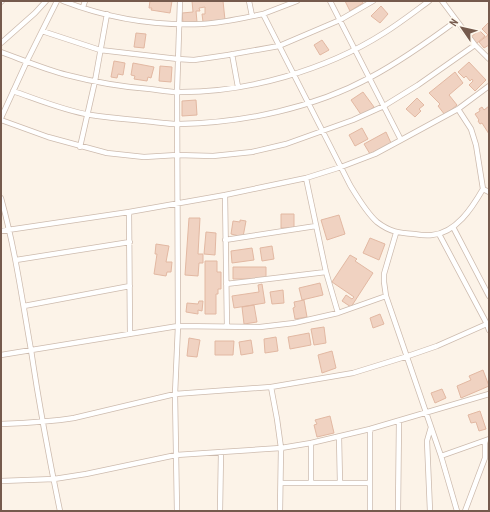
<svg xmlns="http://www.w3.org/2000/svg" width="490" height="512" font-family="'PT Sans Narrow',sans-serif">
<style>
.building{fill:#f0d2c1;stroke:#e2b8a2}
.lines{fill:none;stroke-linecap:round;stroke-linejoin:round}
.minor-casing{stroke:#cdbbae;stroke-width:6}
.minor{stroke:#fff;stroke-width:4.5}
</style>
<rect width="100%" height="100%" fill="#fcf3e8"/>
<path class="building" d="M150 1H172L170 13 151 10 152 8H149Z
M192 1H223L225 20 203 22 202 14H205V7L199 8 200 11H196L197 22 183 23 182 13 193 12Z
M345 1H362L363 3 350 11Z
M381 6 388 14 380 23 371 16Z
M489 22V34L488 35 482 29Z
M479 30 485 36 476 44 470 38Z
M136 33 146 34 144 48 134 47Z
M488 35 489 45 484 48 479 42Z
M322 40 329 50 320 55 314 45Z
M114 61 125 63 123 75 118 74 117 78 111 77Z
M469 62 486 80 475 91 469 85 473 81 472 79 470 81 466 76 464 78 458 72Z
M133 63 154 67 151 78 148 77 147 81 134 79 135 76 131 75Z
M160 66 172 67 171 82 159 81Z
M455 72 463 83 449 95 457 105 445 115 438 106 440 104 429 93Z
M363 92 374 107 362 116 351 100Z
M417 98 424 105 419 109 421 111 415 117 406 109Z
M196 100 197 115 182 116V101Z
M489 106V134L482 123 480 124 478 121 479 120 475 114 480 111 479 109 482 107 484 110Z
M362 128 368 139 355 146 349 135Z
M386 132 391 143 370 154 364 144Z
M281 214H294V228H281Z
M339 215 345 234 327 240 321 220Z
M189 218H200L198 254H203V263H199L198 276 185 275Z
M240 220 246 221 243 237 231 234 233 221 240 222Z
M206 232 216 233 215 255 204 254Z
M370 238 385 244 379 260 363 253Z
M156 244 169 246 166 262H172L171 272H167L166 276 154 274 157 254H155Z
M272 246 274 259 262 261 260 248Z
M252 248 254 260 232 263 231 251Z
M350 255 357 259 355 261 373 273 351 307 342 301 346 295 352 299 354 297 332 282Z
M205 261H217V272H221V289H218V294H216V314H205Z
M233 267H266V279H233Z
M320 283 323 295 302 300 299 288Z
M262 284 265 303 234 308 232 296 259 292 258 285Z
M283 290 284 303 272 304 270 292Z
M304 300 307 317 295 319 293 308 295 307 294 302Z
M199 301H203L202 311 198 310V314L186 312 187 303 198 304Z
M254 305 257 322 244 324 242 307Z
M380 314 384 324 373 328 370 318Z
M324 327 326 343 314 345 311 329Z
M309 333 311 345 290 349 288 337Z
M276 337 278 351 265 353 264 339Z
M189 338 200 340 197 357 187 356Z
M251 340 253 353 241 355 239 342Z
M215 341H234L233 355H215Z
M332 351 336 368 322 373 318 355Z
M483 370 489 386 461 398 457 386 471 380 469 376Z
M442 389 446 398 435 403 431 393Z
M480 411 486 429 479 431 476 422 471 423 468 415Z
M330 416 334 433 317 437 314 425 317 424 315 420Z"/>
<g class="lines">
<defs>
<path id="minor" d="M63 1C107 18 155 26 202 24 222 23 243 18 263 14L350 185C358 198 366 212 377 222 390 232 399 233 414 234 420 235 426 236 432 235 456 233 472 208 483 189
M249 1 252 16
M330 1 401 140 458 109
M442 1 475 45 489 59
M1 2 2 1
M83 7 85 1
M263 14 297 1
M42 31 100 50 178 59 194 60 228 55 279 46 340 20 373 1
M1 43 35 13 46 1
M1 52C23 60 44 69 67 75 94 82 122 87 150 89 159 90 168 92 177 92 247 93 326 70 384 33 400 23 414 12 429 1
M232 54 238 87
M489 86 458 109 471 129 476 145 483 189 489 192
M13 91C39 100 65 111 91 115 109 118 127 119 145 121 156 122 168 124 179 124 243 123 314 108 371 77 401 61 429 41 456 21
M1 118 27 61 57 1
M1 120 48 137 107 153 144 157 177 155 213 156 252 152 286 144 353 120 384 106 418 85 475 45
M80 147 95 81 107 14
M306 178 326 272 338 313
M225 195 227 327
M1 198C15 248 22 299 31 350 39 404 49 458 60 511
M129 212 130 334
M453 227 489 296
M1 231 129 212 225 195 306 178 341 167 375 154 401 140
M439 234 487 324 489 330
M225 240 316 226
M16 260 130 242
M226 284 326 272
M386 296 384 282V274L396 233
M24 306 130 286
M1 355 178 326 260 327 294 323 338 313 386 296 441 456 457 511
M271 387 277 419 281 448 280 511
M1 424C26 423 49 422 74 418L175 394 271 387 353 373 408 356 437 346 489 323
M370 429V511
M339 437 340 483
M311 443V483
M441 456 489 439
M1 481 54 479 86 474 176 455 281 448 311 443 370 429 489 394
M281 483H369
M177 511 175 394 178 326 177 92 180 1
M220 511 221 452
M398 511 399 421
M430 511 427 441 431 427
M465 511 485 458V441"/>
</defs>
<use href="#minor" class="minor-casing"/>
<use href="#minor" class="minor"/>
</g>
<rect width="490" height="512" fill="none" stroke="#755a4d" stroke-width="4"/>
<g transform="translate(462 28) rotate(304)" stroke="#fef8ee" stroke-width="3" paint-order="stroke">
<path d="M0-3L7 15L0 10L-7 15Z" fill="#755a4d"/>
<text y="-6" font-size="11" font-weight="bold" text-anchor="middle" fill="#755a4d">N</text>
</g>
</svg>
